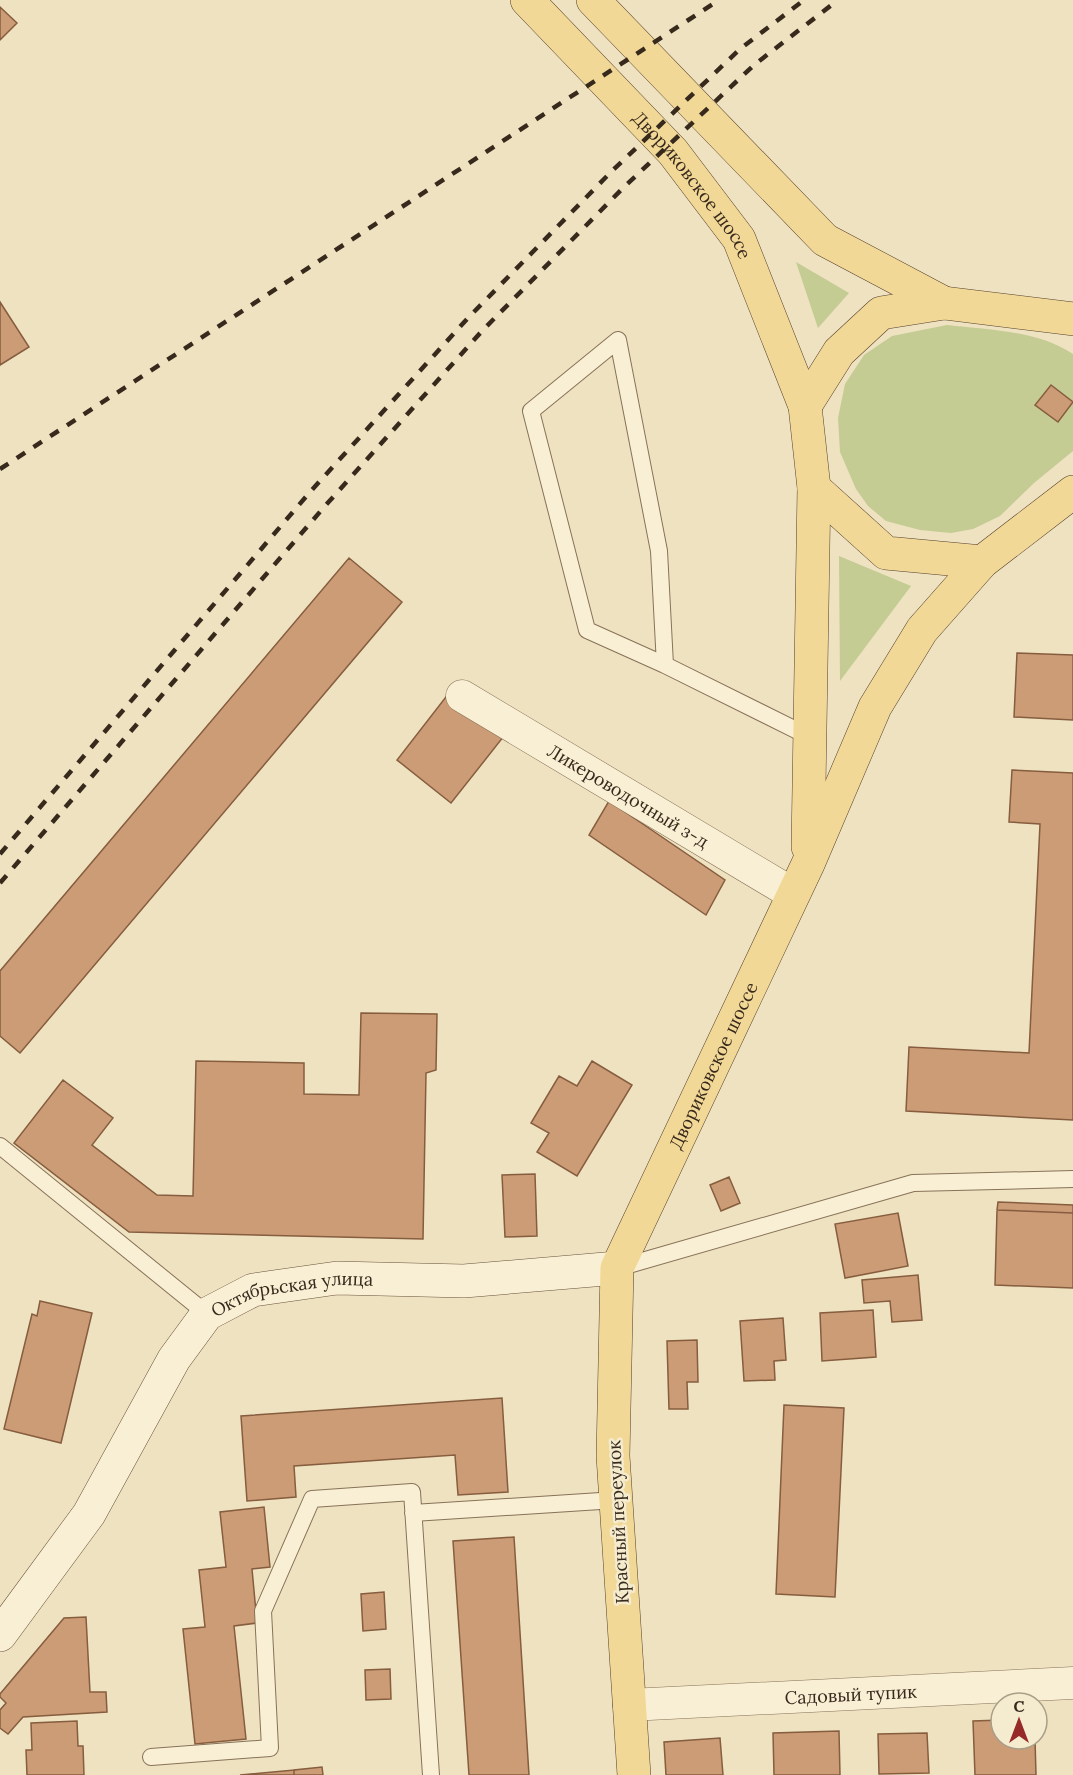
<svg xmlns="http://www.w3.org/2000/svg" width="1073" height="1775" font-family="Lora,serif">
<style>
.green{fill:#c4cc94}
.building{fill:#cc9c76;stroke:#865d3e;stroke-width:1.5}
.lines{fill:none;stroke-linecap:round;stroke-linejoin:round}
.lane-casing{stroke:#877258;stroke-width:18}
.street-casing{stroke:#877258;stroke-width:33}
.secondary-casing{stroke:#69533b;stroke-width:34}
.primary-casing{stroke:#55402d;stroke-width:34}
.lane{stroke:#f9efd4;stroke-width:16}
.street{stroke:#f9efd4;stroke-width:32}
.secondary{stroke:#f9efd4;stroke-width:33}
.primary{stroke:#f2d897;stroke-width:33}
.rail{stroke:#372a1d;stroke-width:4.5;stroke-dasharray:10 10;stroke-linecap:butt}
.labels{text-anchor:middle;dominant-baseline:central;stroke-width:5;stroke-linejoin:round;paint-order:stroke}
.street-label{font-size:18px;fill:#372a1d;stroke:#f5ecd0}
</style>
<rect width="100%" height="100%" fill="#eee2c0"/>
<path class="green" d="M796 262 849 293 818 328Z
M947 325C989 330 1036 330 1073 354V451L1034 483 1000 516 973 529 951 533 920 530 886 521 868 506 856 489 840 452 838 418 845 384 864 355 892 336Z
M839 556 911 586 840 681Z"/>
<path class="building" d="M0 7 17 23 0 40Z
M0 302 29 347 0 365Z
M1051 385 1073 402 1058 422 1035 405Z
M349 558 402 602 20 1053 0 1036V971Z
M1017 653 1073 655V720L1014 717Z
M449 693 504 736 451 803 397 760Z
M1012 770 1073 773V1120L906 1111 909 1047 1029 1053 1040 824 1009 822Z
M609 801 725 880 706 915 589 835Z
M361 1013 437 1014 436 1070 426 1073 423 1239 129 1232 14 1143 63 1080 113 1118 92 1145 157 1195 193 1196 196 1061 304 1063V1094L359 1095Z
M592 1061 632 1085 577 1176 537 1152 549 1133 531 1123 559 1076 577 1086Z
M535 1174 537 1236 505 1237 502 1175Z
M729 1177 740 1203 721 1211 710 1185Z
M998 1202 1073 1205V1213L997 1210Z
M997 1210 1073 1213V1288L995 1285Z
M898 1213 908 1266 845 1278 835 1224Z
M918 1275 922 1320 892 1322 890 1301 864 1303 862 1280Z
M40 1301 92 1313 61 1443 4 1429 32 1314 37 1316Z
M873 1310 876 1357 822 1361 820 1313Z
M783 1318 786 1360 774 1361 775 1380 744 1381 740 1321Z
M697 1340 698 1382H687L688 1409H669L667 1341Z
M502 1398 508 1492 458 1495 455 1455 294 1466 296 1497 247 1501 241 1416Z
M784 1405 844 1408 835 1597 776 1594Z
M264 1507 270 1567 252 1569 257 1623 234 1626 246 1739 195 1744 183 1629 205 1627 199 1570 226 1567 220 1512Z
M514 1537 529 1775H469L453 1541Z
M384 1592 386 1629 363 1631 361 1594Z
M86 1617 90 1692H106L107 1712 23 1717 8 1734 0 1728V1710L6 1703 0 1697V1694L64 1618Z
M390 1669 391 1699 366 1700 365 1670Z
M1001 1720V1739H1035L1036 1775H975L973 1721Z
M77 1721 78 1746H83L84 1775H27L26 1750H32L31 1723Z
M839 1731 840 1775H774L773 1733Z
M927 1733 929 1773 879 1774 878 1734Z
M720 1738 723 1775H666L664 1742Z
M322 1767 323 1775H294V1770Z
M294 1770V1775H240Z"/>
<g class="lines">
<defs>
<path id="lane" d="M665 665 587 630 531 411 618 340 659 551 665 665 810 737
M0 1146 207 1314
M618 1268 913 1183 1073 1179
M413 1513 616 1500
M151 1757 270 1748 263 1611 312 1499 412 1492 431 1775"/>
<g id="street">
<path id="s1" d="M462 696 793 894"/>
<path id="s2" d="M629 1705 1073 1683"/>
</g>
<g id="secondary">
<path id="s3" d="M0 1635 89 1514 174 1359 207 1314 253 1290 337 1278 464 1281 617 1268"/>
</g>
<g id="primary">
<path id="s4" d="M527 0 673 152 739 239 805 406 814 488 808 847"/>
<path d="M593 0 825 240 944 303"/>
<path d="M805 406 839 352 881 313 944 303 1073 319"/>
<path d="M814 488 886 553 982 562"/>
<path id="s5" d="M634 1775 613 1456 617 1268 808 864 875 707 922 630 982 562 1073 492"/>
</g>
</defs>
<use href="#lane" class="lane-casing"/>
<use href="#street" class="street-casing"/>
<use href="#secondary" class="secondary-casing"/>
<use href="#primary" class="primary-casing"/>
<use href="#lane" class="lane"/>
<use href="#street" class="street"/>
<use href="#secondary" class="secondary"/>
<use href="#primary" class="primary"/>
<path class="rail" d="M0 469 719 0
M0 854 310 492 467 319 611 172 740 49 804 0
M0 883 325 506 482 331 623 188 754 65 838 0"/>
</g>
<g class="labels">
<g class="street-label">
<text stroke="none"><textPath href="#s4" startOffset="249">Двориковское шоссе</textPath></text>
<text stroke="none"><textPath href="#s1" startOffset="194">Ликероводочный з-д</textPath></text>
<text stroke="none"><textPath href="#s5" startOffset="732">Двориковское шоссе</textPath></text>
<text stroke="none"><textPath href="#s3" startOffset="472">Октябрьская улица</textPath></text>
<text transform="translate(618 1522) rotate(-93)">Красный переулок</text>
<text stroke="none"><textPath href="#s2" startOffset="222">Садовый тупик</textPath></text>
</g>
</g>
<g transform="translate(1019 1721)"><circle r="28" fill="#f5ecd0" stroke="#a99e88" stroke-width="1.5"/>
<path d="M0-4.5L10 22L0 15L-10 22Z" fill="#962a28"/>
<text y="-9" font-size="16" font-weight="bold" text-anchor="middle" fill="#372a1d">С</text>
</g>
</svg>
